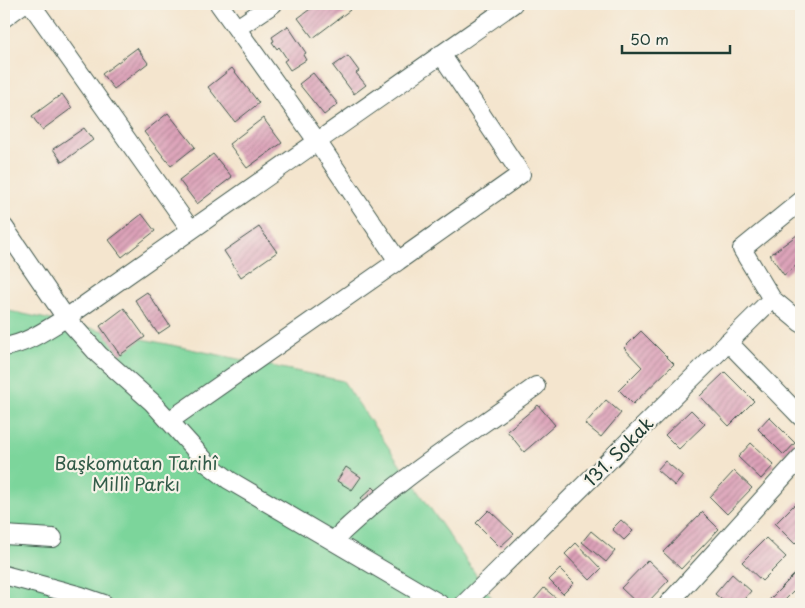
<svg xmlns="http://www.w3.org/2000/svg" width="805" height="608" font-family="'Playpen Sans',sans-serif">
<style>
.green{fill:#7cd59b;stroke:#4e8968}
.building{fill:url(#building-hatch)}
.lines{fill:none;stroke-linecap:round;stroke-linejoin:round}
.minor-casing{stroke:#3f564b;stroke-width:20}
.minor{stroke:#fff;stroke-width:18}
.labels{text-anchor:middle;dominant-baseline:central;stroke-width:4.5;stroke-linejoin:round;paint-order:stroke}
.street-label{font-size:18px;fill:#1f3d34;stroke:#f7f3e8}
.park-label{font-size:18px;fill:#325b49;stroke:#f7f3e8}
</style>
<defs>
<pattern id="building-hatch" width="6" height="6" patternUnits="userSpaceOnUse" patternTransform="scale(1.25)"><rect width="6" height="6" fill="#dca0b8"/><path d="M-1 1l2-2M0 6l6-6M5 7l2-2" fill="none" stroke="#b28496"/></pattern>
</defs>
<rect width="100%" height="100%" fill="#f7f3e8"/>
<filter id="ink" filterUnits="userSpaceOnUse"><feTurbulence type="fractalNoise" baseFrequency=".02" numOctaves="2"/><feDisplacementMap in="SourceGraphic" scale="10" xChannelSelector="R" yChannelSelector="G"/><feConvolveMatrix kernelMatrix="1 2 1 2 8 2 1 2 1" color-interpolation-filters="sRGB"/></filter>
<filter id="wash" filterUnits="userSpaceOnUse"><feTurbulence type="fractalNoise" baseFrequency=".0096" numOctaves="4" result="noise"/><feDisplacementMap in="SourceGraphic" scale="20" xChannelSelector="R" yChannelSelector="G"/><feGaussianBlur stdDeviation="1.12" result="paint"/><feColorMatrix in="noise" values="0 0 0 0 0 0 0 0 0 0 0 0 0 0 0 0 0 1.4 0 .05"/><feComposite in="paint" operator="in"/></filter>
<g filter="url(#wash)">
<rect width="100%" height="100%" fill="#f4e5ce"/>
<path class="green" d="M4 310 343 381 496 604H4Z"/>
<g id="blocks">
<path class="building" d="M317 4H345L350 10 313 38 298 18Z
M288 26 306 53 303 55 306 60 290 70 284 61 287 59 279 47 277 49 272 42 274 41 272 37Z
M137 48 148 63 114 89 102 74Z
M348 56 359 71 356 73 366 85 354 94 333 66Z
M232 68 259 103 235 122 208 87Z
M313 73 338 104 324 115 299 84Z
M62 94 72 108 42 130 32 116Z
M168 113 195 147 171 166 144 132Z
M263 118 282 143 247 168 229 144Z
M84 128 93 140 62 162 53 149Z
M213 154 232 177 197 204 179 180Z
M142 214 155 231 122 257 109 240Z
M259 227 277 252 241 277 224 251Z
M801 232V262L784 275 770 255Z
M147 292 170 326 158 334 135 300Z
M124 308 145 337 120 355 100 326Z
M641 331 674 364 633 404 619 390 642 367 624 348Z
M725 372 754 401 729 426 700 396Z
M606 400 621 413 601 437 585 424Z
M538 405 555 425 524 452 507 431Z
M691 410 705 424 679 449 665 435Z
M769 417 795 443 784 455 758 429Z
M751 443 774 465 761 479 738 457Z
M665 461 683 476 675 486 657 470Z
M346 467 361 477 352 490 337 481Z
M734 471 752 488 727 514 710 497Z
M373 487 376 490 364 502 361 498Z
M798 501 801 504V538L795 544 775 524Z
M489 510 514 534 500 547 476 523Z
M702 512 719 529 681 569 663 552Z
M621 520 633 531 624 540 612 529Z
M591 531 615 551 606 562 582 542Z
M766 538 786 557 762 581 742 562Z
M576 543 601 569 590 580 565 554Z
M648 560 669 580 646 604H638L621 588Z
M560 569 574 583 563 594 549 580Z
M796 573 801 578V584L781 604H772L768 601Z
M732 574 751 591 740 604H727L715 594Z
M544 588 557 599 552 604H535L532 602Z"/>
</g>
</g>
<g filter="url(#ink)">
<use href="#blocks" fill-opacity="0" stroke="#3f564b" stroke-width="1"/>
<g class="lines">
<defs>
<path id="minor" d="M31 4 191 230
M4 18 23 4
M237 28 273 4
M801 201 742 249 772 299 801 323
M4 227 66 318 99 355 152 402 208 464 229 480 440 604
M398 261 521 174 441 54
M728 342 801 417
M4 347C27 344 47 329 66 318L513 4
M169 421 398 261 317 141 219 4
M4 535 53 538
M333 541C394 481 467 436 536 386
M4 575 81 596 104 604
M464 604 772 299
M668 604 801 457"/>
</defs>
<use href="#minor" class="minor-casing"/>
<use href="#minor" class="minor"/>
</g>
</g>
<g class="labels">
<g class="street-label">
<text transform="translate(618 451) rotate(-45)">131. Sokak</text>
</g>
<g class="park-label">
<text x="136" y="462">Başkomutan Tarihî<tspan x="136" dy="21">Millî Parkı</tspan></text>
</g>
</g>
<rect width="805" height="608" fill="none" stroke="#f7f3e8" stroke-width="20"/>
<path d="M622 45v8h108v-8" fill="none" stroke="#1f3d34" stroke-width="2.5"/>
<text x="630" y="45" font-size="15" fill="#1f3d34" stroke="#f7f3e8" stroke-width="4" paint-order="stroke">50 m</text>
</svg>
